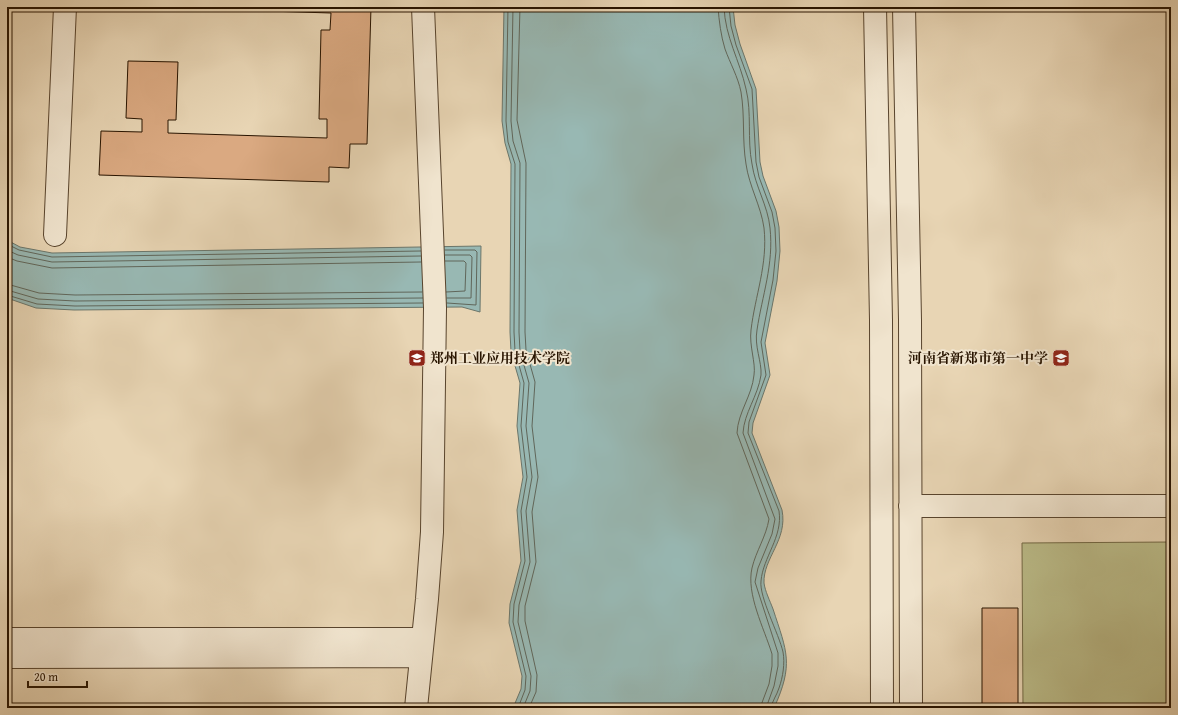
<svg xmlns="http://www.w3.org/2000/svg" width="1178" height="715" font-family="'Gentium Book Plus','Noto Serif SC',serif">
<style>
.green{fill:#bbbc89;stroke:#726844}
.water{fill:#98b8b3;stroke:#6b766b}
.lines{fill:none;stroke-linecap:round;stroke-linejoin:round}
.shore{stroke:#60665a;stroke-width:1}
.building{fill:#daa981;stroke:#281400}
.minor-casing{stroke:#58442d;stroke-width:24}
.minor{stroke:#f0e4ce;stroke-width:22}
.labels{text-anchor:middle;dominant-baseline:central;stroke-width:4;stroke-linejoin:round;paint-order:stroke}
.poi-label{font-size:14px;font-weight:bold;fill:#281400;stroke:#f0e4ce;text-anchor:start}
</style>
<rect width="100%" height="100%" fill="#e8d5b4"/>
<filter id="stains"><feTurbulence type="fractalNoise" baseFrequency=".005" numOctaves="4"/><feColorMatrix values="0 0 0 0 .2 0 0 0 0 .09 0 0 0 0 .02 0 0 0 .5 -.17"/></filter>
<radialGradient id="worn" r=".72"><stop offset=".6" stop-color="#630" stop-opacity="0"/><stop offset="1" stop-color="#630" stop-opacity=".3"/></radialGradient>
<path class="green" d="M1171 542V708H1023L1022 543Z"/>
<path class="water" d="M504 7H733L735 25 740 44 756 89 760 162 763 176 776 211 779 227 780 251 777 281 765 343 770 375 753 423 752 433 782 510C788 540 763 558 764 583 765 591 770 601 773 609 787 652 794 664 774 708H513L521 689 522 676 509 623 510 604 521 561 517 510 523 477 517 426 520 383 511 352 510 332 511 164 505 143 502 121Z
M7 240 20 247 52 253 481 246 480 312 462 307 74 310 36 308 7 298Z"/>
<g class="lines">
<path class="shore" d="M508 7 506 121 508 142 515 164 514 332 515 351 524 383 521 426 527 477 521 511 525 561 514 604 513 622 526 676 525 690 518 708
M513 7 511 121 513 141 520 163 519 332 520 351 529 383 526 426 532 477 526 511 530 562 519 605 518 622 531 676 530 691 523 708
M520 7 517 120 526 163 525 332 526 350 535 382 532 426 538 477 532 512 536 562 525 606V621L537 675 536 692 529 708
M718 7C719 21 721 36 725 49 730 63 738 77 741 92 745 116 742 140 746 164 749 186 761 206 764 228 768 264 755 296 751 330 749 346 756 363 754 375 752 396 738 412 737 433L769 519C766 537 756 551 752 568 746 594 764 628 772 654V666L769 684 760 708
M724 7C725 37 740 61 746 89 752 113 747 139 752 164 755 186 768 206 770 228 774 264 762 296 757 330 754 346 762 362 761 375 758 396 744 413 743 433L775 519 772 534 758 568 755 582 778 653V666L774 686 766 708
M729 7 731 26 736 45 752 89 756 162 759 177 772 212 775 228 776 251 773 280 761 342 766 375 749 422 748 433 779 511C783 537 763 557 761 581 759 597 779 634 783 652 785 663 783 677 779 688 777 695 772 701 771 708
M7 244 19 250 52 257 421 251
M7 250 18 255 52 262 421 256
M445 250H475L477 252 476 305 447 303
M445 255H470L472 257 471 298H447
M7 257 17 261 52 268 421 262
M445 261H464L466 263 465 291 446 292
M7 284 39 293 75 295 422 292
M7 290 38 299 75 301 423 298
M7 295 37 304 75 306 423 303"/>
</g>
<path class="building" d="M140 7H371L367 144H350L349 168 329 167V182L99 175 101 131 142 132V119L126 118 128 61 178 62 176 120H168V133L327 138V119H319L321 30H330L331 13Z
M982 608H1018V708H982Z"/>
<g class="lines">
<defs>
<path id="minor" d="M875 7 881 320 882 708
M904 7 910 320 911 708
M55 235 65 7
M910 506H1171
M7 639H423
M7 657 421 656
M416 708 427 599 432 532 435 308 423 7"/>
</defs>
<use href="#minor" class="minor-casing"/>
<use href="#minor" class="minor"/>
</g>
<defs>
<symbol id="university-square" viewBox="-11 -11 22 22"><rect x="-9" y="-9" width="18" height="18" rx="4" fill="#8f2418" stroke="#f0e4ce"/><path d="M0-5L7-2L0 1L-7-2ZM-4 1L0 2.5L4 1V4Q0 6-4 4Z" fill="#fff"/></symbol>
<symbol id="school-square" viewBox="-11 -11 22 22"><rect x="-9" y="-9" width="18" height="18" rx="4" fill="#8f2418" stroke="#f0e4ce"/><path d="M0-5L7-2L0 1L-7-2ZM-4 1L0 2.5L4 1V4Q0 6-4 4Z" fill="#fff"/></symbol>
</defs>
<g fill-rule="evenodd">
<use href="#university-square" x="407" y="348" width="20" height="20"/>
<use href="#school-square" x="1051" y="348" width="20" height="20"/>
</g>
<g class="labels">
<g class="poi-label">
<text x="430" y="358">郑州工业应用技术学院</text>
<text x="1048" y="358" text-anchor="end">河南省新郑市第一中学</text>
</g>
</g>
<rect width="1178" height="715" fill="none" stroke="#e8d5b4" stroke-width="24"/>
<rect x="8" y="8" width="1162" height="699" fill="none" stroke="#281400" stroke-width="2"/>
<rect x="12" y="12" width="1154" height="691" fill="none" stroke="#281400"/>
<path d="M28 681v6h59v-6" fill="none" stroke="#281400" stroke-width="2"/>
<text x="34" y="681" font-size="12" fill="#281400" stroke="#f0e4ce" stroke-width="3" paint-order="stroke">20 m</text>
<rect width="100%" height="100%" filter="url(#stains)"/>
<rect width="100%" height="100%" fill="url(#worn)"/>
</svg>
